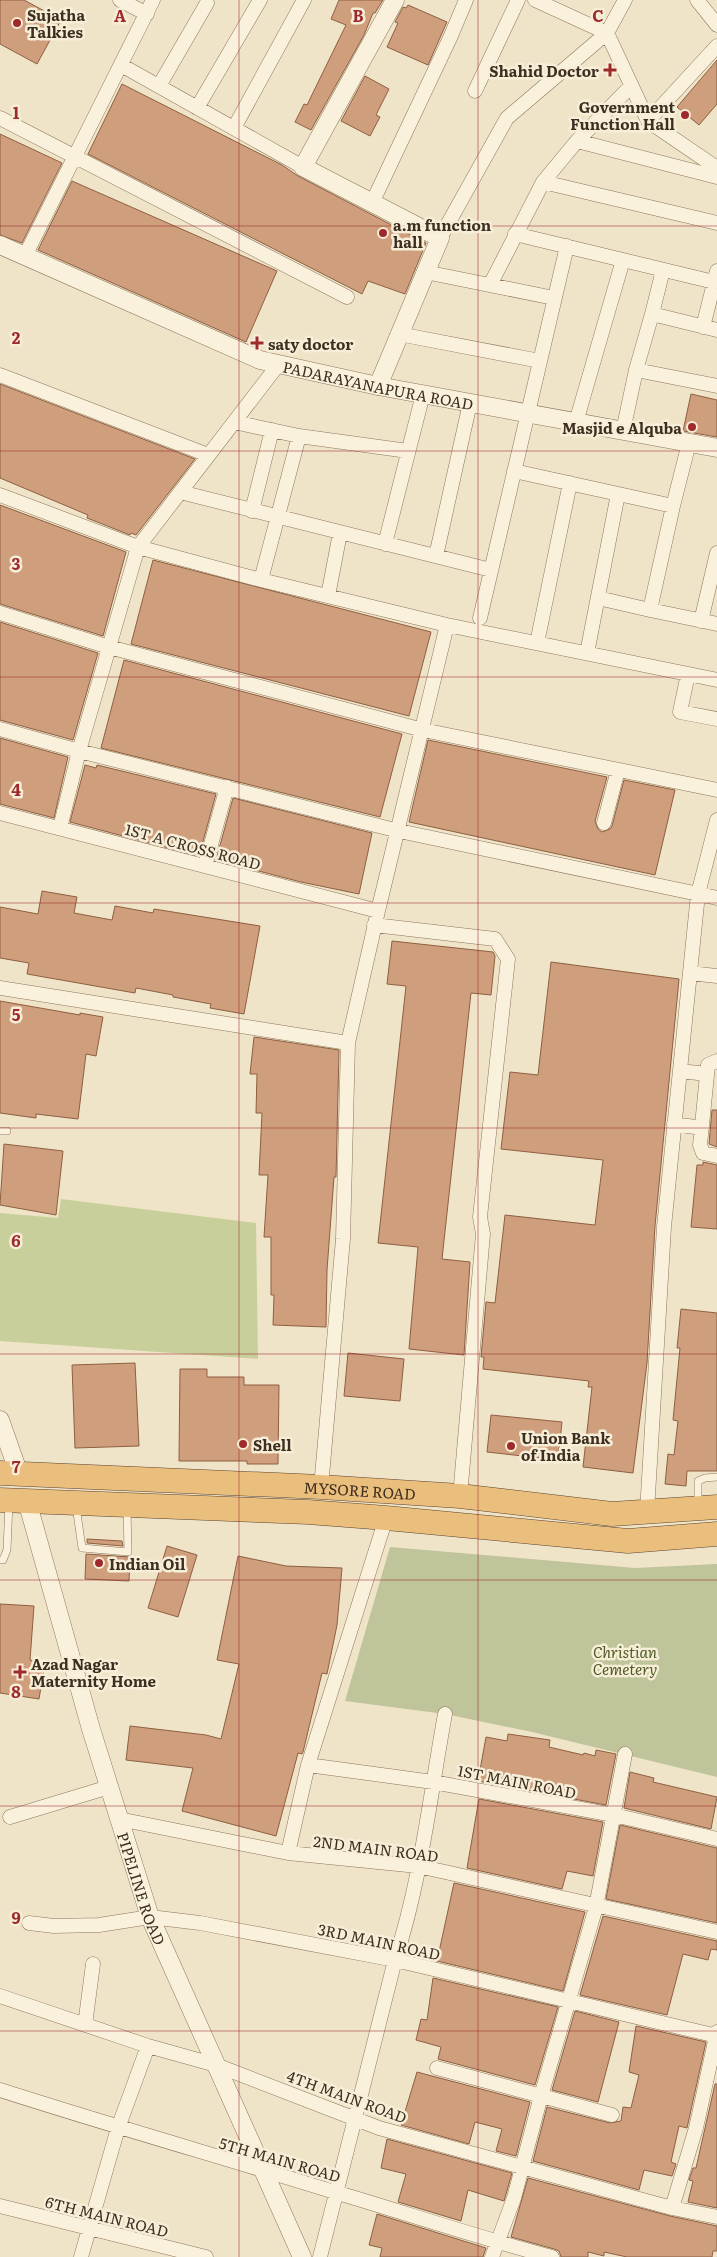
<svg xmlns="http://www.w3.org/2000/svg" width="717" height="2257" font-family="Literata,serif">
<style>
.green{fill:#c9cf9b}
.cemetery{fill:#bfc49a}
.building{fill:#cf9f7d;stroke:#8d5f41}
.lines{fill:none;stroke-linecap:round;stroke-linejoin:round}
.service-casing{stroke:#8d765c;stroke-width:8}
.minor-casing{stroke:#8d765c;stroke-width:15}
.tertiary-casing{stroke:#8d765c;stroke-width:19}
.trunk-casing{stroke:#5b4430;stroke-width:25}
.service{stroke:#faf1dc;stroke-width:7}
.minor{stroke:#faf1dc;stroke-width:14}
.tertiary{stroke:#faf1dc;stroke-width:18}
.trunk{stroke:#eabe7c;stroke-width:24}
.grid{fill:none;stroke:#9e2a2b;stroke-width:1;stroke-opacity:0.55}
.poi-dot{fill:#9e2a2b;stroke:#f7eed8;stroke-width:2}
.labels{text-anchor:middle;dominant-baseline:central;stroke-width:5;stroke-linejoin:round;paint-order:stroke}
.poi-label{font-size:15px;font-weight:bold;fill:#3d2e20;stroke:#f7eed8;text-anchor:start}
.street-label{font-size:15px;fill:#3d2e20;stroke:#f7eed8}
.park-label{font-size:15px;font-style:italic;fill:#4d5a26;stroke:#f7eed8}
.grid-label{font-size:16px;text-anchor:middle;font-weight:bold;fill:#9e2a2b;stroke:#f7eed8;stroke-width:5;stroke-linejoin:round;paint-order:stroke}
</style>
<rect width="100%" height="100%" fill="#f0e4c8"/>
<path class="green" d="M61 1199 256 1223 258 1359 0 1341V1213L58 1218Z"/>
<path class="cemetery" d="M390 1547 635 1568 717 1564V1777L532 1732 445 1714 345 1701Z"/>
<path class="building" d="M0 0H24L61 20 37 64 0 44Z
M339 0H383L375 13H373L364 35 311 130 295 122 304 104 307 105 346 25 331 19Z
M408 5 447 22 428 65 387 47 398 23 395 22 403 7 406 8Z
M717 60V104L699 125 677 107Z
M365 76 389 89 376 115 380 117 370 136 341 121Z
M122 84 282 165 298 176 426 243 405 294 368 281 362 294 88 154Z
M0 134 62 163 22 243 0 235Z
M72 181 277 271 246 342 38 250Z
M0 384 195 459 136 535 131 533 130 535 87 518 88 515 0 478Z
M691 394 717 400V437L683 431Z
M0 505 126 552 103 636 0 604Z
M153 560 431 632 409 716 131 644Z
M0 622 98 653 73 740 0 720Z
M124 660 402 734 380 817 101 748Z
M0 738 68 757 54 818 0 804Z
M428 740 607 777 595 821 598 829 602 832 610 829 612 826 624 780 675 790 655 875 409 822Z
M85 765 96 768 97 765 216 794 199 856 70 822Z
M233 798 372 833 359 894 301 882 216 860Z
M42 891 77 897 74 913 112 920 115 906 153 913 154 909 260 926 244 1014 210 1008 211 1004 173 997V995L136 988 135 993 27 974 29 963 0 958V907L38 914Z
M392 941 493 952 495 956 491 995 471 993 442 1259 470 1262 464 1355 409 1349 418 1247 378 1243 406 986 387 984Z
M551 962 679 979 655 1226 647 1363 633 1473 583 1467 592 1387H588L589 1381 483 1369 484 1357H481L486 1302 495 1303 505 1215 595 1225 603 1160 501 1149 510 1072 538 1075Z
M0 1001 80 1015V1013L103 1017 96 1056 86 1054 78 1119 36 1114V1118L0 1113Z
M254 1037 339 1050 336 1177H334L327 1270 326 1327 273 1325 274 1295H271V1237H264L268 1175H259L262 1113H256L257 1074H250Z
M712 1110H717V1147L709 1144Z
M4 1144 63 1151 56 1215 0 1205Z
M703 1162 717 1165V1229L691 1227 697 1165H703Z
M681 1309 717 1313V1471H687L686 1486 665 1484 668 1454 674 1455 678 1421 673 1420 680 1348H677Z
M348 1353 404 1359 400 1401 344 1396Z
M135 1363 139 1446 75 1448 72 1365Z
M180 1369H207V1377H244V1385H279L278 1464H247V1461H179Z
M491 1415 562 1422 558 1460 487 1452Z
M87 1539 122 1541 123 1546 87 1543Z
M167 1546 197 1555 178 1617 148 1608Z
M86 1554 130 1557 129 1581 85 1579Z
M238 1556 286 1566 342 1568 337 1625 327 1674 322 1673 303 1752 302 1754 298 1753 276 1836 182 1811 193 1768 126 1760 130 1726 206 1735 221 1739 239 1664 217 1660Z
M0 1604 34 1606 30 1660 45 1663 39 1699 0 1693Z
M508 1734 550 1740 549 1747 583 1755 584 1753 595 1756 596 1750 616 1754 606 1805 478 1781 486 1737 507 1741Z
M630 1772 654 1778 653 1782 717 1797 711 1829 624 1808Z
M479 1799 603 1822 593 1876 567 1871 562 1889 467 1868Z
M620 1825 717 1848V1923L606 1899Z
M454 1883 585 1912 563 1991 437 1961Z
M603 1916 717 1941V1950L711 1949 708 1960 683 1954 667 2015 580 1995Z
M433 1978 558 2007 535 2085 438 2059 441 2047 416 2040 421 2019 427 2020Z
M575 2011 619 2022 598 2102 552 2090Z
M636 2026 706 2042 687 2128 679 2126 671 2162 676 2164 672 2176 644 2170 639 2190 533 2161 547 2107 610 2123 621 2121 623 2107 631 2108 639 2075 629 2072Z
M417 2072 530 2102 516 2156 496 2151 502 2129 475 2122 469 2144 401 2125Z
M715 2084H717V2208L688 2202 693 2181 689 2180 693 2168H696Z
M387 2139 512 2173 504 2201 468 2190 461 2221 398 2202 406 2174 381 2168Z
M528 2178 670 2216 717 2226V2251H713L712 2257H627L604 2252V2256L588 2252V2257H561L559 2251 554 2249 511 2237Z
M377 2214 486 2248 483 2257H380L382 2248 369 2245Z"/>
<g class="lines">
<defs>
<path id="service" d="M0 1131H7
M698 1505V1481L705 1478 717 1477
M76 1506 82 1548 128 1552 127 1508
M0 1560H3L7 1550 9 1503"/>
<path id="minor" d="M120 0 147 14
M535 0 607 33 648 121 717 168
M697 0 717 25
M121 65 303 167
M159 86 207 3
M475 91 518 0
M197 108 260 0
M0 118 347 297
M648 121 717 46
M234 128 304 0
M577 141 717 177
M543 182 717 223
M372 203 450 38 466 0
M515 234 714 282
M440 238 507 118 607 33 625 0
M25 256 153 0
M425 272 554 298
M490 285 543 182 577 141 631 86
M652 314 663 270
M703 327 717 271
M399 334 540 361
M636 370 717 386
M0 375 208 455
M234 422 299 436 408 451
M576 422 623 260
M623 431 636 370 652 314 717 330
M514 471 673 506 650 610 717 624
M180 492 491 570
M0 495 138 547 261 580 447 625 717 680
M673 506 689 443
M252 511 272 430
M385 544 423 394
M436 556 470 403
M261 580 299 436
M328 596 340 533
M598 598 650 610
M0 613 109 647 423 730 717 790
M480 618 567 246
M701 621 717 553
M537 643 570 483
M587 653 618 494
M688 674 680 712 717 719
M0 729 79 751 399 831 717 898
M0 813 378 911
M604 823 618 770
M60 828 79 751 138 547 278 365
M205 866 227 787
M374 925 495 939 508 959 480 1217 483 1234 460 1496
M690 973 717 976
M0 988 348 1043
M717 1061 708 1065 700 1145 703 1153 717 1156
M680 1071 707 1074
M674 1124 702 1128
M321 1487 343 1239 348 1043 378 911 447 625
M647 1512 664 1227 698 894 717 820
M308 1765 433 1782 614 1815 717 1839
M10 1817 109 1787
M119 1819 288 1853 418 1866 717 1932
M288 1853 308 1765 386 1518
M29 1923 54 1926 99 1925 150 1917 200 1923 395 1960 717 2036
M0 1996 148 2046 216 2065 379 2128 672 2208 717 2217
M85 2025 93 1964
M437 2068 612 2115
M0 2090C112 2126 225 2158 338 2193 409 2214 480 2238 552 2257
M0 2206 206 2257
M672 2208 696 2128 717 2032
M81 2257 118 2128 148 2046
M320 2257 395 1960C421 1881 430 1796 445 1714
M492 2257 514 2198 541 2096 596 1907 625 1754"/>
<g id="tertiary">
<path id="s1" d="M0 245 260 360 378 386 717 448"/>
<path d="M378 386 440 238 303 167 395 0"/>
<path d="M0 1420 19 1474"/>
<path id="s2" d="M27 1501 91 1729 150 1917 302 2257"/>
</g>
<g id="trunk">
<path id="s3" d="M0 1473 321 1487 460 1496 612 1514 717 1507"/>
<path d="M0 1500 308 1512 386 1518 628 1541 717 1534"/>
</g>
</defs>
<use href="#service" class="service-casing"/>
<use href="#minor" class="minor-casing"/>
<use href="#tertiary" class="tertiary-casing"/>
<use href="#trunk" class="trunk-casing"/>
<use href="#service" class="service"/>
<use href="#minor" class="minor"/>
<use href="#tertiary" class="tertiary"/>
<use href="#trunk" class="trunk"/>
</g>
<path class="grid" d="M239 0V2257M478 0V2257M0 226H717M0 451H717M0 677H717M0 903H717M0 1128H717M0 1354H717M0 1580H717M0 1806H717M0 2031H717"/>
<g class="poi-dot">
<circle cx="17" cy="23" r="5"/>
<path d="M607.5 62.5h5v5h5v5h-5v5h-5v-5h-5v-5h5z"/>
<circle cx="685" cy="115" r="5"/>
<circle cx="383" cy="233" r="5"/>
<path d="M254.5 335.5h5v5h5v5h-5v5h-5v-5h-5v-5h5z"/>
<circle cx="692" cy="427" r="5"/>
<circle cx="243" cy="1444" r="5"/>
<circle cx="511" cy="1446" r="5"/>
<circle cx="99" cy="1563" r="5"/>
<path d="M17.5 1664.5h5v5h5v5h-5v5h-5v-5h-5v-5h5z"/>
</g>
<g class="labels">
<g class="poi-label">
<text x="27" y="14">Sujatha<tspan x="27" dy="17">Talkies</tspan></text>
<text x="599" y="70" text-anchor="end">Shahid Doctor</text>
<text x="675" y="106" text-anchor="end">Government<tspan x="675" dy="17">Function Hall</tspan></text>
<text x="393" y="224">a.m function<tspan x="393" dy="17">hall</tspan></text>
<text x="268" y="343">saty doctor</text>
<text x="682" y="427" text-anchor="end">Masjid e Alquba</text>
<text x="521" y="1437">Union Bank<tspan x="521" dy="17">of India</tspan></text>
<text x="253" y="1444">Shell</text>
<text x="109" y="1563">Indian Oil</text>
<text x="31" y="1663">Azad Nagar<tspan x="31" dy="17">Maternity Home</tspan></text>
</g>
<g class="street-label">
<text stroke="none"><textPath href="#s1" startOffset="405">PADARAYANAPURA ROAD</textPath></text>
<text transform="translate(193 846) rotate(15)">1ST A CROSS ROAD</text>
<text stroke="none"><textPath href="#s3" startOffset="360">MYSORE ROAD</textPath></text>
<text transform="translate(517 1781) rotate(11)">1ST MAIN ROAD</text>
<text transform="translate(376 1848) rotate(7)">2ND MAIN ROAD</text>
<text stroke="none"><textPath href="#s2" startOffset="404">PIPELINE ROAD</textPath></text>
<text transform="translate(379 1941) rotate(12)">3RD MAIN ROAD</text>
<text transform="translate(347 2096) rotate(20)">4TH MAIN ROAD</text>
<text transform="translate(280 2159) rotate(16)">5TH MAIN ROAD</text>
<text transform="translate(107 2216) rotate(14)">6TH MAIN ROAD</text>
</g>
<g class="park-label">
<text x="625" y="1651">Christian<tspan x="625" dy="17">Cemetery</tspan></text>
</g>
</g>
<g class="grid-label">
<text x="120" y="22">A</text>
<text x="358" y="22">B</text>
<text x="598" y="22">C</text>
<text x="16" y="119">1</text>
<text x="16" y="344">2</text>
<text x="16" y="570">3</text>
<text x="16" y="796">4</text>
<text x="16" y="1021">5</text>
<text x="16" y="1247">6</text>
<text x="16" y="1473">7</text>
<text x="16" y="1698">8</text>
<text x="16" y="1924">9</text>
</g>
</svg>
